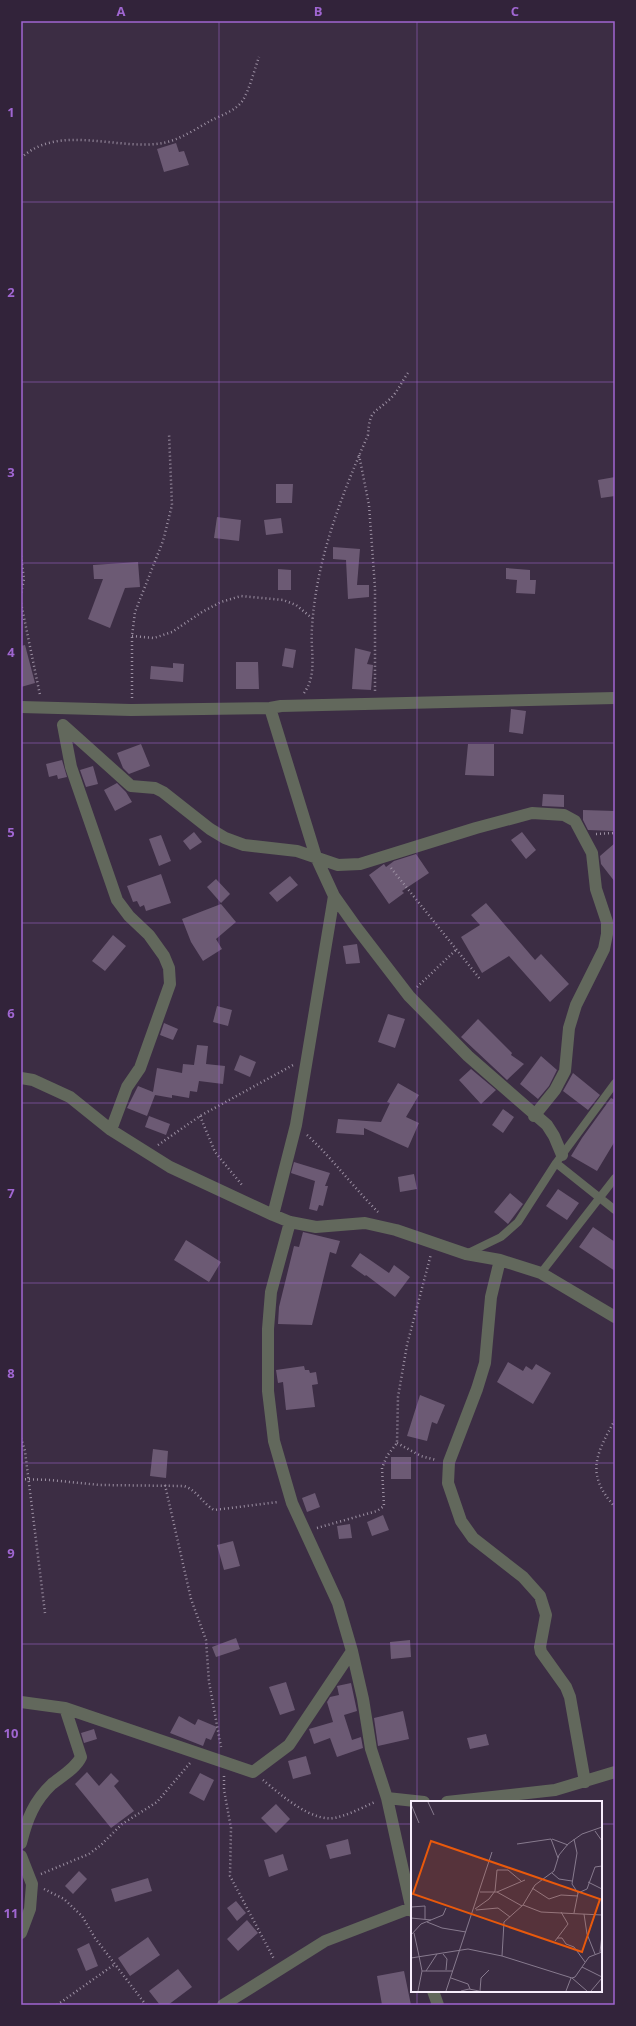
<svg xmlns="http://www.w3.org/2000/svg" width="636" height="2026" font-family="'Open Sans',sans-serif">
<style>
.building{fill:#6c5a74}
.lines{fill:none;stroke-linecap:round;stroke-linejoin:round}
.path{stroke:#9c90a3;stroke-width:2.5;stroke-dasharray:1 3;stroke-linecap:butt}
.lane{stroke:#62685c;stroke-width:8}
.street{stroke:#62685c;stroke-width:12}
.grid{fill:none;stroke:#a066d1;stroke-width:1;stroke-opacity:0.55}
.inset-road{fill:none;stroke:#877a8e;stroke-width:1}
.view{fill:#e8590c;fill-opacity:0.15;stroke:#e8590c;stroke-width:2}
.inset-edge{fill:none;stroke:#f7edfc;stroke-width:2}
.neatline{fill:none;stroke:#a066d1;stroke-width:1.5}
.grid-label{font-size:13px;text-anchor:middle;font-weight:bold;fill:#a066d1}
</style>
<rect width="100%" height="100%" fill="#3c2d44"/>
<path class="building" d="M176 143 179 152 184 151 189 165 164 172 157 149Z
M615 477V496L601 498 598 480Z
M276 484H293L292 503H276Z
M217 517 241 520 239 541 214 538Z
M281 518 283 533 266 535 264 520Z
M333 547 360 549 357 585H369V597L348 599 346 560 333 559Z
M138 562 140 587 125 588 110 628 88 619 103 579H94L93 565Z
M506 568 530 570V580H536L535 594 516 593 517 580 506 579Z
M278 569 291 570V590H278Z
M25 645 35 683 21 687V646Z
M285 648 296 650 293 668 282 666Z
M355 648 371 652 367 664 373 665 371 690 352 689Z
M236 662H258L259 689H236Z
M173 663 184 664 183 682 150 679 151 666 173 668Z
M511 709 526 711 523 734 509 732Z
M141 744 150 766 129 774 123 768 117 753Z
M468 744H494V776L465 775Z
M62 760 67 777 58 779 57 775 49 777 46 764Z
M93 766 98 784 86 787 80 770Z
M117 783 126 792 132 802 115 811 104 790Z
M543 794 564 795V807L542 806Z
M583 810 615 811V831L588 830 583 820Z
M194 832 202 842 190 850 183 841Z
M522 832 536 850 526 859 511 840Z
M161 835 171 861 159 866 149 839Z
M615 843V882L601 864 600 856Z
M416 854 429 873 402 891 404 893 389 904 369 875 384 864 386 867 394 861Z
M161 874 171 903 146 911 144 905 140 907 137 901 133 902 127 886Z
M290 876 298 885 277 902 269 893Z
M216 879 230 894 221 903 207 887Z
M486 903 535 960 541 954 569 984 550 1002 509 956 482 973 461 937 480 925 471 915Z
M221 904 236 922 216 939 222 949 203 961 191 942 182 919Z
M113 935 126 946 105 971 92 961Z
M357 944 360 963 346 964 343 946Z
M217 1006 232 1010 228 1026 213 1022Z
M388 1014 405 1019 395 1048 378 1042Z
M478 1019 512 1053 511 1055 524 1064 507 1080 461 1037Z
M164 1023 178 1029 173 1040 160 1035Z
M197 1045 208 1046 206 1064 225 1066 223 1084 199 1081 197 1092 190 1091 189 1098 172 1095V1098L155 1095 147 1116 127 1108 138 1086 153 1092 157 1068 182 1073 183 1064 194 1065Z
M240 1055 256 1062 250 1077 234 1070Z
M541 1056 557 1070 549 1086 538 1099 520 1084Z
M471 1069 496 1090 481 1104 459 1080Z
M573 1073 600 1095 588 1110 563 1091Z
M398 1083 419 1095 406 1117 419 1123 408 1148 364 1128V1135L336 1133 338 1119 381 1122 390 1103 387 1102Z
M611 1098 615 1100V1141L597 1171 571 1156 582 1138Z
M503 1109 514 1117 503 1133 492 1125Z
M149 1116 170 1124 166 1135 145 1127Z
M294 1162 330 1173 325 1186H328L323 1206 319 1205 317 1211 309 1209 315 1181 291 1173Z
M414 1174 417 1189 400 1192 398 1177Z
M558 1189 579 1203 567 1220 546 1206Z
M510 1193 523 1204 508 1224 494 1212Z
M593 1227 615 1242V1271L579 1247Z
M303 1232 340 1241 336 1254 330 1252 312 1325 278 1324 279 1307 294 1246 299 1247Z
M186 1240 221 1262 209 1282 174 1260Z
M360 1253 389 1273 394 1265 410 1277 395 1297 366 1275 365 1276 351 1266Z
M508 1362 523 1371 526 1366 532 1370 536 1364 551 1373 533 1404 497 1382Z
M304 1366 305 1370H309L310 1373 316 1372 318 1384 312 1385 315 1407 286 1410 283 1382 278 1383 276 1370Z
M420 1395 445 1405 437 1424 432 1422 427 1441 407 1436Z
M153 1449 168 1451 166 1478 150 1476Z
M391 1457H411V1479H391Z
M315 1493 320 1507 307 1512 302 1498Z
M383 1515 389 1530 372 1536 367 1522Z
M350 1524 352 1538 339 1539 337 1526Z
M233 1541 240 1566 224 1570 217 1545Z
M236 1638 240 1649 216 1657 212 1647Z
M410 1640 411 1657 391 1659 390 1642Z
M286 1682 295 1710 280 1715 269 1687Z
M351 1683 357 1711 344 1715 352 1740 361 1737 363 1748 337 1757 330 1738 314 1744 309 1729 333 1722 327 1702 330 1697 339 1695 337 1686Z
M403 1711 409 1739 378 1746 374 1718Z
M179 1716 195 1725 198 1719 217 1727 211 1740 206 1738 203 1746 170 1733Z
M94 1729 97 1739 84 1743 81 1733Z
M486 1734 489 1745 470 1749 467 1738Z
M306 1756 311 1774 293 1779 288 1761Z
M87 1772 99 1786 111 1773 119 1781 114 1786 134 1811 111 1828 75 1784Z
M200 1773 214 1780 204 1801 189 1793Z
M276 1804 290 1819 276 1833 261 1818Z
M348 1839 351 1854 330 1859 326 1845Z
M283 1854 288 1870 269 1877 264 1860Z
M79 1871 87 1879 73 1894 65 1886Z
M148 1878 152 1891 115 1902 111 1889Z
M236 1901 246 1913 237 1921 227 1908Z
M247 1920 258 1933 238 1951 227 1939Z
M148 1937 160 1955 130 1976 118 1958Z
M89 1943 98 1966 86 1971 77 1949Z
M178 1969 192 1987 168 2005H160L149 1991Z
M404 1971 411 2005H382L377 1976Z"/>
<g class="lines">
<path class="path" d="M21 158C59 123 117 151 163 143 180 140 197 128 212 120 222 115 237 110 243 100 250 88 254 71 259 57
M359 455 369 505 375 588V691
M21 556 24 579 21 594
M21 603 40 695
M132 636 154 638 172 632 202 612 221 602 241 596 283 600 296 605 312 618
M304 693C318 674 310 650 312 628 316 560 341 497 368 435 370 409 373 415 390 399 397 393 402 381 408 373
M132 698V636L135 612 163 541 172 505 169 433
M596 834 615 833
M391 868 480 979
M417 987 457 949
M200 1116 215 1152 242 1185
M307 1135C333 1159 353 1187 378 1212
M158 1145 200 1116 293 1065
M615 1420C596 1454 585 1474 615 1507
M21 1438 25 1451 45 1613
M397 1443 421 1456 436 1460
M21 1479 50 1480 100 1485 184 1486C197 1490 202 1503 214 1510L278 1502
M165 1485 191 1599 206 1640 209 1682 221 1747
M317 1528 377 1511 384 1506 382 1468 387 1456 397 1443 398 1397 407 1345 431 1254
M224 1776V1790L231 1828 230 1876 274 1959
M263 1780C280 1794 314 1825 338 1817 351 1814 363 1807 375 1802
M41 1874 89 1854 101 1845 122 1824 157 1802 190 1763
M44 1889 64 1899 82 1916 95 1938 146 2005
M57 2005 115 1964"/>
<path class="lane" d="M556 1163 615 1210
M466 1254 501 1237 518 1222 556 1163 615 1083
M541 1273 615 1178"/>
<path class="street" d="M21 707 131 710 270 708 281 706 615 698
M270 708 316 857 334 896 356 927 409 996 468 1056 547 1125 554 1136 562 1155
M63 725 131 786 155 788 163 792 210 829 225 838 244 845 297 851 338 865 360 864 476 828 532 813 564 815 575 821 592 853 596 889 607 922V934L604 949 576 1005 569 1028 565 1071 555 1090 534 1116
M63 725 71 767 117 900 129 916 149 935 164 956 169 968 170 984 140 1068 127 1087 111 1130
M21 1078 33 1080 70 1097 111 1130 170 1167 273 1215 290 1222 316 1227 365 1223 396 1230 466 1254 500 1260 541 1273 615 1317
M273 1215 296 1125 334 896
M290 1222 271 1292 268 1329V1391L274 1441 292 1503 338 1603 352 1651 363 1699 371 1749 387 1798 412 1911
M500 1260 491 1297 485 1363 477 1389 449 1462 448 1483 461 1521 473 1538 523 1577 540 1596 546 1615 540 1647 541 1652 566 1687 570 1697 585 1782
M21 1702 65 1708 253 1772 289 1745 352 1651
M387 1798 424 1802
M447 1802 555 1790 615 1772
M21 1843C27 1819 34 1801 52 1784 62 1776 76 1768 81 1757L65 1708
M21 1856 32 1884 30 1909 21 1933
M433 1991 438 2005
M223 2005 325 1941 411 1908"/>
</g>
<path class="grid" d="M219 21V2005M417 21V1802M21 202H615M21 382H615M21 563H615M21 743H615M21 923H615M21 1103H615M21 1283H615M21 1463H615M21 1644H615M21 1824H412M601 1824H615M417 1991V2005"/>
<g transform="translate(411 1801)">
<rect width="191" height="191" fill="#3c2d44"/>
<path class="inset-road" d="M17 1 23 14M0 3 8 22M184 30 191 40M141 38 157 44M106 43 140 38 147 57M141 72 148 78 161 80M177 81 191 88M121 87 138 98 150 94 167 95M69 91H86L114 79M86 91 111 105M167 92 176 88 184 66 191 65M112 104 130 111 191 114M0 106 14 105V118M64 108 78 98 84 90 86 69H97L110 80M65 109 87 107 99 116M163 112 167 92 161 83 166 52 163 38M173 113 176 133 184 153M0 117 20 119M16 121 31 127 55 131M3 132 8 155M0 134 10 123 32 114 35 107M146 137H151L155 143 163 146 174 161M144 140 157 123 150 111M189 151 191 134M32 153 36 158 35 169M91 155 93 121 112 104 124 84 143 70 148 54 157 43 171 33 191 26M0 157 57 148 91 155 161 177 164 176 178 156 191 151M171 166 191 176M11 170H42M15 170 26 153M40 177 57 183 59 188M161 177 176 190M7 190 11 170 8 155M35 190 81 51M50 190 58 188 68 190M69 190 70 177 78 169M155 190 160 177M180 190 191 177"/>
<path class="view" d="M20 40 189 98 171 151 2 93Z"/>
<rect width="191" height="191" class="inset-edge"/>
</g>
<rect width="636" height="2026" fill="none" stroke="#32233a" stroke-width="44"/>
<rect x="22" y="22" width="592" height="1982" class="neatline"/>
<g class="grid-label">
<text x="121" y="16">A</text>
<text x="318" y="16">B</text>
<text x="515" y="16">C</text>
<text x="11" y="117">1</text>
<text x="11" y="297">2</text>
<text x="11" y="477">3</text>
<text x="11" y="657">4</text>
<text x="11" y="837">5</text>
<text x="11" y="1018">6</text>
<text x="11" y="1198">7</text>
<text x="11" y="1378">8</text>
<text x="11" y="1558">9</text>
<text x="11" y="1738">10</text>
<text x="11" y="1918">11</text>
</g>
</svg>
